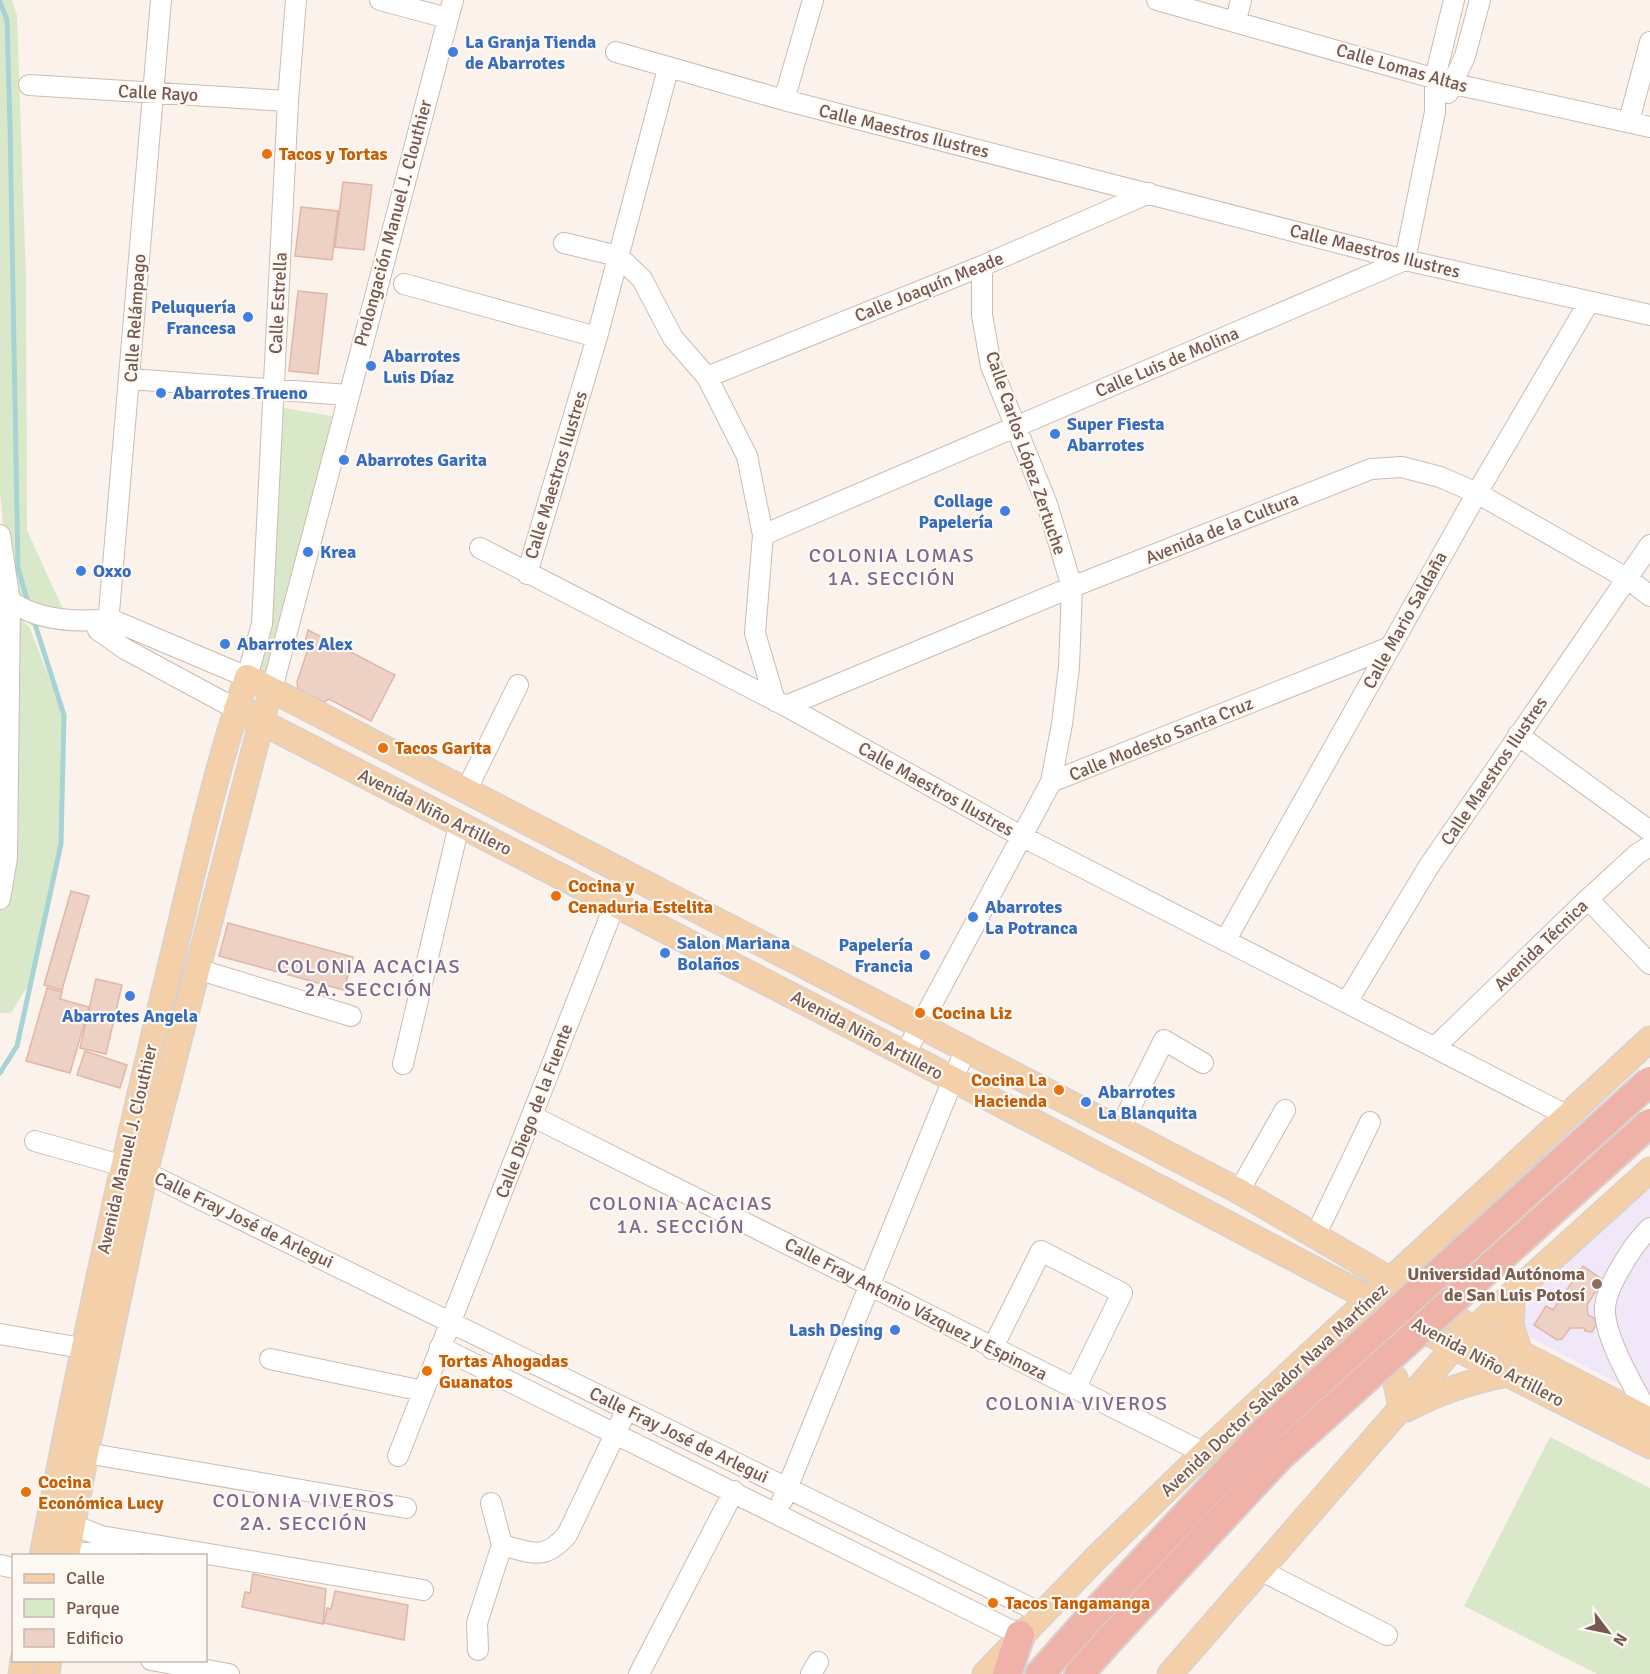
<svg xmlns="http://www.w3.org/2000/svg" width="1650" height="1674" font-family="Signika,sans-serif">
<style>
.education{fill:#f0e7f8}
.green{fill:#dae8ca}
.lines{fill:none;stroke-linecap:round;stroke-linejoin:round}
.stream{stroke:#a8d3d5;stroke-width:5}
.building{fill:#eed1c5;stroke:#e0b6a7;stroke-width:1.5}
.minor-casing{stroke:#cdbbb2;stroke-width:22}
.major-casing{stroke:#d8d1ce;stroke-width:27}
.highway-casing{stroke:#d8d1ce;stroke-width:32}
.minor{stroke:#fff;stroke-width:20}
.major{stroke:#f3d0aa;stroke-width:24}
.highway{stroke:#efb2a8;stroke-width:28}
.highway-bridge-casing{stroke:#d8d1ce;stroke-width:32;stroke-linecap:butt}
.highway-bridge{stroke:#efb2a8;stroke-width:28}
.shop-dot{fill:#3f7fe0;stroke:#fef8f2;stroke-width:2}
.food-dot{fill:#e8710a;stroke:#fef8f2;stroke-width:2}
.education-dot{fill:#8d6e63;stroke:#fef8f2;stroke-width:2}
.labels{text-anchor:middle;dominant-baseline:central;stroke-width:4.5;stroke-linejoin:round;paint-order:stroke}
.shop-label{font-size:18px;font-weight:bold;fill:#366cbe;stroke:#fef8f2;text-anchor:start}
.street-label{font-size:18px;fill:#755950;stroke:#fef8f2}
.food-label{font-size:18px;font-weight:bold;fill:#c56008;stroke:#fef8f2;text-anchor:start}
.education-label{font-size:18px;font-weight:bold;fill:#785e54;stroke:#fef8f2;text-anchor:end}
.neighbourhood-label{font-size:20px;letter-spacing:1.5px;fill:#7e6890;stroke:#fef8f2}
</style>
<rect width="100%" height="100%" fill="#fbf3eb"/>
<path class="education" d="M1650 1184V1400L1529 1337 1523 1325V1313L1531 1300 1559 1268Z"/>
<path class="green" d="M0 0H12L17 15 26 278 27 530 72 629 31 626 9 592 0 491Z
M279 407 337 417 263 683 256 679Z
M0 599 30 628 64 717 61 846 30 982 11 1013H0Z
M1550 1437 1650 1488V1674H1597L1464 1606Z"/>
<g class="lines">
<path class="stream" d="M0 2 7 20 10 125 18 568 29 606
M0 1073 17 1046 61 844 64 715 33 618"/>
</g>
<path class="building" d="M343 182 372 185 364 250 335 247Z
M301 207 338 211 332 260 295 256Z
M298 291 327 294 318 374 289 371Z
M308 630 395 675 371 721 329 699 324 702 298 689 297 682 308 649 304 646Z
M71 891 89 896 62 990 44 985Z
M228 923 353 957 344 990 219 956Z
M96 979 122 985 106 1054 80 1048Z
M47 988 62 992 60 999 89 1007 70 1073 26 1061Z
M85 1051 127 1065 120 1088 77 1075Z
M1583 1266 1603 1280 1587 1305 1588 1315 1594 1318 1596 1325 1592 1332 1585 1331 1584 1328H1570L1562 1339 1557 1340 1534 1325 1546 1306 1553 1310Z
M253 1574 326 1589 323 1624 242 1607 245 1592 250 1593Z
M335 1591 408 1605 404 1640 324 1623 327 1608 331 1609Z"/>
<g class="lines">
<defs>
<path id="minor" d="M380 0 447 18
M1157 0 1454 84 1650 127
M1236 21 1241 0
M616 52 784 100 1405 260 1650 315
M29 85 288 101
M1448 93 1465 56 1480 0
M784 100 813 0
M1629 121 1650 42
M564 243 618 256 642 279 673 338 707 377 747 456 763 535 755 633 775 701
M404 284 597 337
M707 377 982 266 1149 193
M130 379 348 395
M0 535 10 602 7 858 0 899
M763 535 1405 260 1435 112V78L1454 0
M480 548 786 706 1023 837 1566 1115
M527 574 597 337 668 69
M0 592C27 620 72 623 110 619L247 677 262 624 288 101 296 0
M98 630 125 649 236 709
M107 636 161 0
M272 689 453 0
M786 706 1072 587 1371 469 1402 467 1440 477 1477 493 1628 579 1650 596
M1518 735 1650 831
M1051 782 1390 647
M466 791 518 685
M1588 899 1650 964
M1225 941 1477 493 1589 302
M197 969 351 1016
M1347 1002 1429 866 1650 545
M1435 1047 1588 899 1637 854 1650 846
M905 1054 1051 782 1062 724 1069 667 1072 587 1047 504 991 366 982 315V266
M403 1064 459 825
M532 1116 1204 1453
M1119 1130 1164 1040 1203 1063
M35 1141 145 1172 1041 1613
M1239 1191 1285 1110
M1650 1228C1634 1243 1607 1285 1605 1307 1603 1337 1636 1390 1650 1417
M1316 1234 1370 1122
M0 1334 82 1348
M440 1347 1020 1635
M992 1349 1041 1251 1122 1293 1075 1389
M270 1359 423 1391
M86 1453 406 1508
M398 1456 615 904 623 873
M782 1501 965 1050
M73 1525 101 1536 423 1590
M502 1545C533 1553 544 1561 567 1535L627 1409
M67 1555 132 1548
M0 1565 14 1568
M1262 1571 1387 1635
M478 1650 477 1623 502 1545 491 1503
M151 1660 229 1674
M639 1674 734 1491
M811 1674 818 1662"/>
<path id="major" d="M236 709 905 1054 1371 1299 1454 1347 1650 1446
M1513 1293 1511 1325 1520 1353
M1370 1352 1395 1378 1401 1408
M1407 1409C1440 1391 1471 1381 1508 1374
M42 1556C79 1364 120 1174 166 984 191 882 213 777 247 677L1239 1191 1474 1329 1650 1420
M67 1556 86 1453 145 1172 265 708
M21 1674 23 1660
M47 1674 49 1660
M985 1674 1095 1559 1204 1453 1650 1039
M1170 1674 1454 1347 1650 1170"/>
<path id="highway" d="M1007 1674 1020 1635
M1040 1674 1089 1619
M1079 1674 1111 1638"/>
</defs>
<use href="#minor" class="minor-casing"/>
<use href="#major" class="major-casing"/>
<use href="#highway" class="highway-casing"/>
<use href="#minor" class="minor"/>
<use href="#major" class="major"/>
<use href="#highway" class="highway"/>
<defs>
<path id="highway-bridge" d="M1089 1619 1261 1435 1650 1081
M1111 1638 1279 1457 1650 1123"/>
</defs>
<use href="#highway-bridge" class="highway-bridge-casing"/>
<use href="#highway-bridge" class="highway-bridge"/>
</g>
<g class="shop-dot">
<circle cx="453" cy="52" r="6"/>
<circle cx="248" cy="317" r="6"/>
<circle cx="371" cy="366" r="6"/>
<circle cx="161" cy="393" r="6"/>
<circle cx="1055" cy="434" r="6"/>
<circle cx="344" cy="460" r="6"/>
<circle cx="1005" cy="511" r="6"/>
<circle cx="308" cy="552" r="6"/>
<circle cx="81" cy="571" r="6"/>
<circle cx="225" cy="644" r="6"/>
<circle cx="973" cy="917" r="6"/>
<circle cx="665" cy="953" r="6"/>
<circle cx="925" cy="955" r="6"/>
<circle cx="130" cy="996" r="6"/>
<circle cx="1086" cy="1102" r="6"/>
<circle cx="895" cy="1330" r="6"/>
</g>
<g class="food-dot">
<circle cx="267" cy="154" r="6"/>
<circle cx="383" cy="748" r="6"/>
<circle cx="556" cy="896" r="6"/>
<circle cx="920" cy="1013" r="6"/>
<circle cx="1059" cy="1090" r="6"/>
<circle cx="427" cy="1371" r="6"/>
<circle cx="26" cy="1492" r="6"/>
<circle cx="993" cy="1603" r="6"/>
</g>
<circle class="education-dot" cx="1597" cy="1284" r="6"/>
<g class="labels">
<g class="shop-label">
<text x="465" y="42">La Granja Tienda<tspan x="465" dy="21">de Abarrotes</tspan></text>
<text x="236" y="307" text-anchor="end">Peluquería<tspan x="236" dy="21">Francesa</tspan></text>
<text x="383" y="356">Abarrotes<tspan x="383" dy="21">Luis Díaz</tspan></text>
<text x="173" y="393">Abarrotes Trueno</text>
<text x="1067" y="424">Super Fiesta<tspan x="1067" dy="21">Abarrotes</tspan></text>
<text x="356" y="460">Abarrotes Garita</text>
<text x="993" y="501" text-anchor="end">Collage<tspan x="993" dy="21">Papelería</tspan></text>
<text x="320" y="552">Krea</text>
<text x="93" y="571">Oxxo</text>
<text x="237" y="644">Abarrotes Alex</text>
<text x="985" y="907">Abarrotes<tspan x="985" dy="21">La Potranca</tspan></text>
<text x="677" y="943">Salon Mariana<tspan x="677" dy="21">Bolaños</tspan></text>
<text x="913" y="945" text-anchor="end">Papelería<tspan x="913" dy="21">Francia</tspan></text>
<text x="130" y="1016" text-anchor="middle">Abarrotes Angela</text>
<text x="1098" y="1092">Abarrotes<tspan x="1098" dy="21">La Blanquita</tspan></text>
<text x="883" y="1330" text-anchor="end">Lash Desing</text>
</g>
<g class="street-label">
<text transform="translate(1402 68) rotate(16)">Calle Lomas Altas</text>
<text transform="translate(158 93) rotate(3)">Calle Rayo</text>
<text transform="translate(904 131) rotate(14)">Calle Maestros Ilustres</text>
<text transform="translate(393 223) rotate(-75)">Prolongación Manuel J. Clouthier</text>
<text transform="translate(1375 251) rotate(14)">Calle Maestros Ilustres</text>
<text transform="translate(929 287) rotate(-22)">Calle Joaquín Meade</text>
<text transform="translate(278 303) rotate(-87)">Calle Estrella</text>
<text transform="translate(135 318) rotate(-86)">Calle Relámpago</text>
<text transform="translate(1167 362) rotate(-23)">Calle Luis de Molina</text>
<text transform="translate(1026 453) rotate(71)">Calle Carlos López Zertuche</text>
<text transform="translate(556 475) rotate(-73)">Calle Maestros Ilustres</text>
<text transform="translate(1222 528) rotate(-22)">Avenida de la Cultura</text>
<text transform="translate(1405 620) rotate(-61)">Calle Mario Saldaña</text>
<text transform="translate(1161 739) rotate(-22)">Calle Modesto Santa Cruz</text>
<text transform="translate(1494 771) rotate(-56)">Calle Maestros Ilustres</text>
<text transform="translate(936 789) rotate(29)">Calle Maestros Ilustres</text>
<text transform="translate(435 812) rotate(27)">Avenida Niño Artillero</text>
<text transform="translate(1541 945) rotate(-44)">Avenida Técnica</text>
<text transform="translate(867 1035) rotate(28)">Avenida Niño Artillero</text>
<text transform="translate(534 1111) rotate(-69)">Calle Diego de la Fuente</text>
<text transform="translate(127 1149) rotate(-77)">Avenida Manuel J. Clouthier</text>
<text transform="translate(244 1220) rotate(26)">Calle Fray José de Arlegui</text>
<text transform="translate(916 1309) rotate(27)">Calle Fray Antonio Vázquez y Espinoza</text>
<text transform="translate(1488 1362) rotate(28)">Avenida Niño Artillero</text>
<text transform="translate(1274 1390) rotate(-43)">Avenida Doctor Salvador Nava Martínez</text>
<text transform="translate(679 1435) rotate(26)">Calle Fray José de Arlegui</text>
</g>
<g class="food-label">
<text x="279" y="154">Tacos y Tortas</text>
<text x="395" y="748">Tacos Garita</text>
<text x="568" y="886">Cocina y<tspan x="568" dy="21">Cenaduria Estelita</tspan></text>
<text x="932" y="1013">Cocina Liz</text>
<text x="1047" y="1080" text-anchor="end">Cocina La<tspan x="1047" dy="21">Hacienda</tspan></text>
<text x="439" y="1361">Tortas Ahogadas<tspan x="439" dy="21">Guanatos</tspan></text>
<text x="38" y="1482">Cocina<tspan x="38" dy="21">Económica Lucy</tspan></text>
<text x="1005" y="1603">Tacos Tangamanga</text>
</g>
<g class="education-label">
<text x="1585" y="1274">Universidad Autónoma<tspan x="1585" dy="21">de San Luis Potosí</tspan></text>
</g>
<g class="neighbourhood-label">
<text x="892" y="555">COLONIA LOMAS<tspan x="892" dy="23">1A. SECCIÓN</tspan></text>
<text x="369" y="966">COLONIA ACACIAS<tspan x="369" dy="23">2A. SECCIÓN</tspan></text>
<text x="681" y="1203">COLONIA ACACIAS<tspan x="681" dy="23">1A. SECCIÓN</tspan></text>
<text x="1077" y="1403">COLONIA VIVEROS</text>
<text x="304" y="1500">COLONIA VIVEROS<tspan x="304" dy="23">2A. SECCIÓN</tspan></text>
</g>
</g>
<rect x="12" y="1554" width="195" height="108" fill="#fef8f2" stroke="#c7b8b1" stroke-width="1.5"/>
<rect x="24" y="1574" width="30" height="9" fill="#f3d0aa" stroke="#c7b8b1" stroke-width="1.5"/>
<text x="66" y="1584" font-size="18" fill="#755950">Calle</text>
<rect x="24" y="1599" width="30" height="18" fill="#dae8ca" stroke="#c7b8b1" stroke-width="1.5"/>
<text x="66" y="1614" font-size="18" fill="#755950">Parque</text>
<rect x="24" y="1629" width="30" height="18" fill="#eed1c5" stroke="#c7b8b1" stroke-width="1.5"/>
<text x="66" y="1644" font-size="18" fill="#755950">Edificio</text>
<g transform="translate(1608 1632) rotate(122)" stroke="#fef8f2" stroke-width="4.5" paint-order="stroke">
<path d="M0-4.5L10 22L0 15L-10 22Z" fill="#755950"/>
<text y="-9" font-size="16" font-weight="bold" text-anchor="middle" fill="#755950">N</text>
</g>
</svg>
